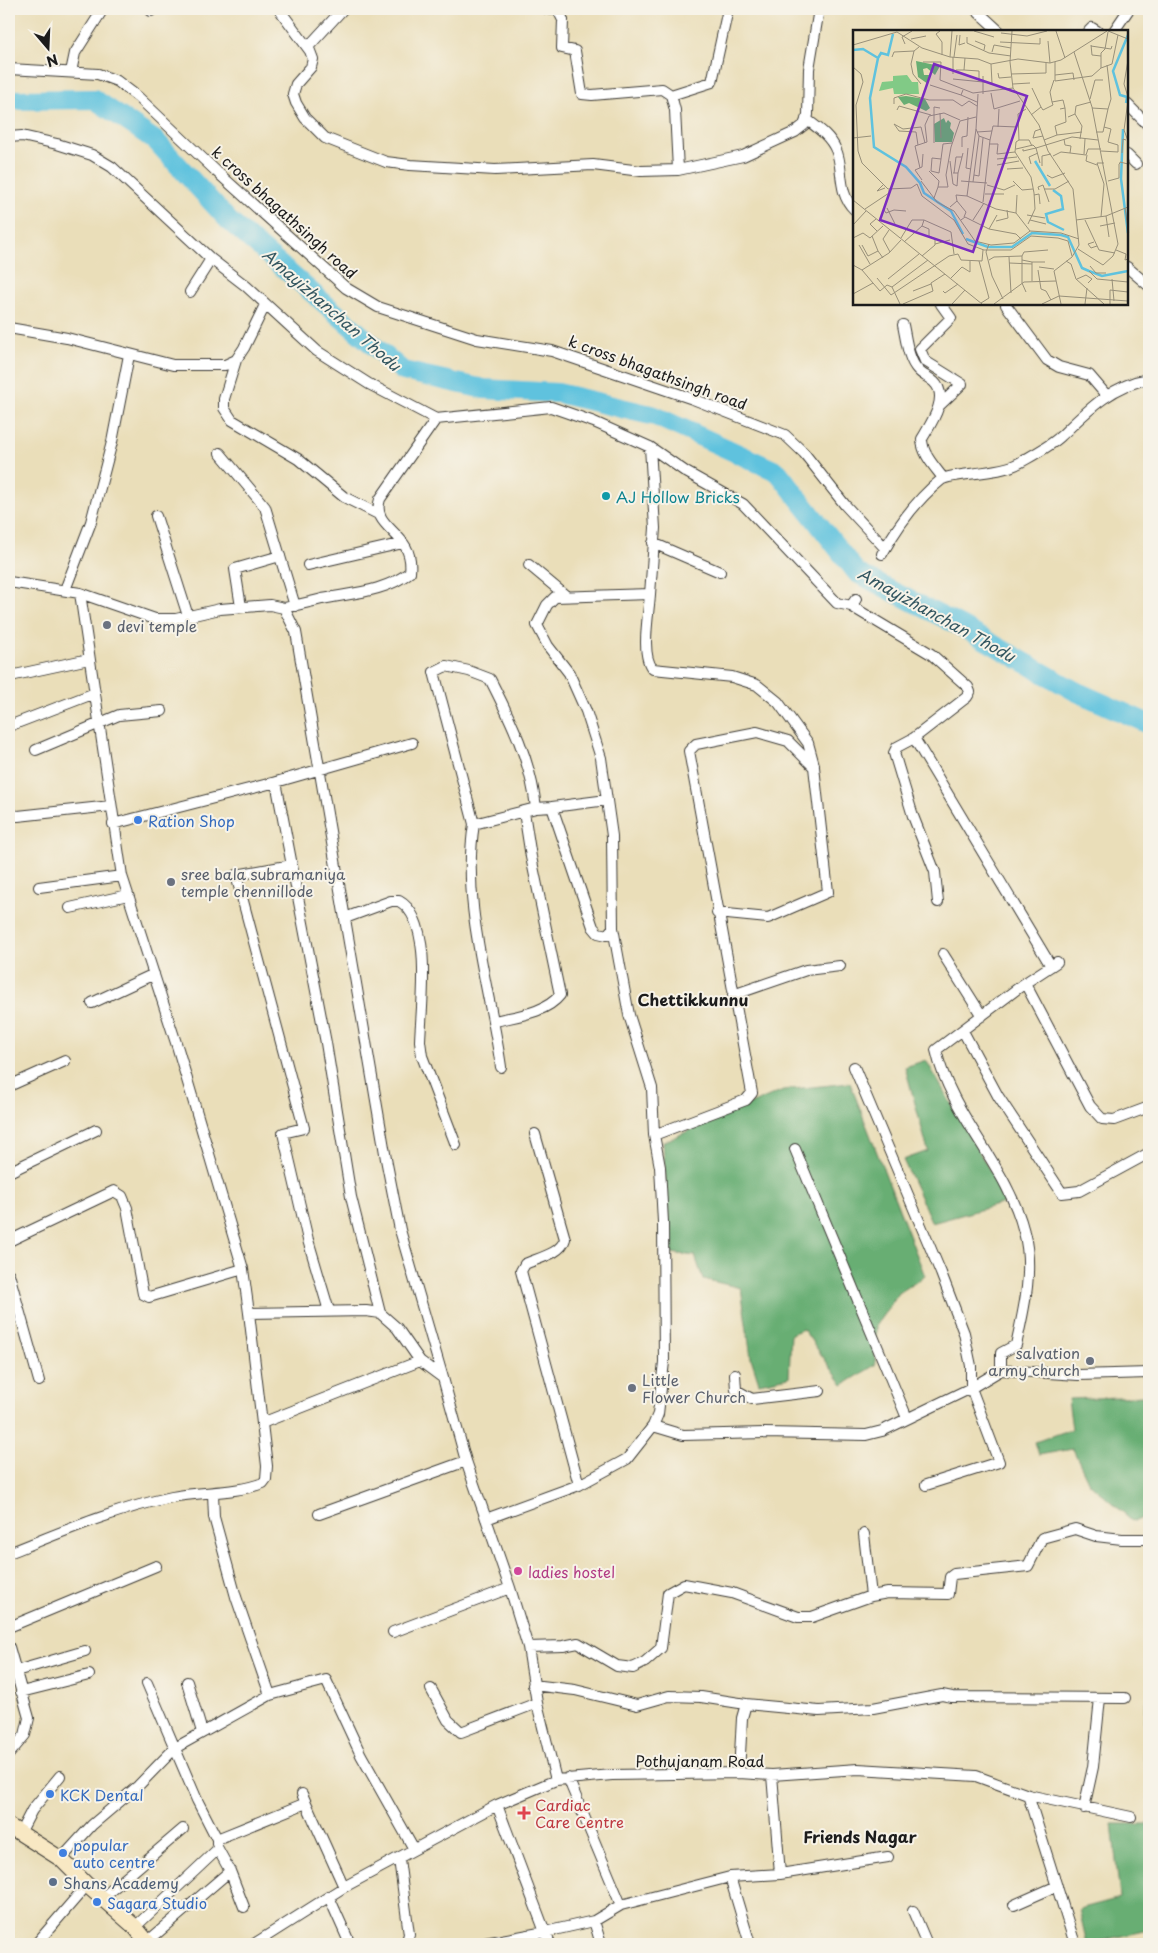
<svg xmlns="http://www.w3.org/2000/svg" width="1158" height="1953" font-family="'Playpen Sans',sans-serif">
<style>
.forest{fill:#68ae73;stroke:#426548}
.lines{fill:none;stroke-linecap:round;stroke-linejoin:round}
.river{stroke:#5fc2de;stroke-width:20}
.minor-casing{stroke:#3b3934;stroke-width:12}
.secondary-casing{stroke:#3b3934;stroke-width:17}
.minor{stroke:#fff;stroke-width:10}
.secondary{stroke:#f8e8c3;stroke-width:15}
.culture-dot{fill:#0f9aa8;stroke:#f7f3e8;stroke-width:2}
.worship-dot{fill:#6b7280;stroke:#f7f3e8;stroke-width:2}
.shop-dot{fill:#3f7fe0;stroke:#f7f3e8;stroke-width:2}
.hotel-dot{fill:#d1479c;stroke:#f7f3e8;stroke-width:2}
.health-dot{fill:#e0444e;stroke:#f7f3e8;stroke-width:2}
.service-dot{fill:#5c6f8a;stroke:#f7f3e8;stroke-width:2}
.labels{text-anchor:middle;dominant-baseline:central;stroke-width:4;stroke-linejoin:round;paint-order:stroke}
.street-label{font-size:15px;fill:#1c1c1c;stroke:#f7f3e8}
.culture-label{font-size:15px;fill:#0d838f;stroke:#f7f3e8;text-anchor:start}
.worship-label{font-size:15px;fill:#5b616d;stroke:#f7f3e8;text-anchor:start}
.shop-label{font-size:15px;fill:#366cbe;stroke:#f7f3e8;text-anchor:start}
.hotel-label{font-size:15px;fill:#b23c85;stroke:#f7f3e8;text-anchor:start}
.health-label{font-size:15px;fill:#be3a42;stroke:#f7f3e8;text-anchor:start}
.service-label{font-size:15px;fill:#4e5e75;stroke:#f7f3e8;text-anchor:start}
.water-label{font-size:16px;font-style:italic;fill:#335660;stroke:#f7f3e8}
.neighbourhood-label{font-size:16px;font-weight:bold;fill:#1c1c1c;stroke:#f7f3e8}
.inset-river{fill:none;stroke:#5fc2de;stroke-width:2.5}
.inset-road{fill:none;stroke:#98907a;stroke-width:1}
.view{fill:#7b2cbf;fill-opacity:0.15;stroke:#7b2cbf;stroke-width:2.5}
.inset-edge{fill:none;stroke:#1c1c1c;stroke-width:2.5}
</style>
<rect width="100%" height="100%" fill="#f7f3e8"/>
<filter id="ink" filterUnits="userSpaceOnUse"><feTurbulence type="fractalNoise" baseFrequency=".02" numOctaves="2"/><feDisplacementMap in="SourceGraphic" scale="10" xChannelSelector="R" yChannelSelector="G"/><feConvolveMatrix kernelMatrix="1 2 1 2 8 2 1 2 1" color-interpolation-filters="sRGB"/></filter>
<filter id="wash" filterUnits="userSpaceOnUse"><feTurbulence type="fractalNoise" baseFrequency=".0096" numOctaves="4" result="noise"/><feDisplacementMap in="SourceGraphic" scale="20" xChannelSelector="R" yChannelSelector="G"/><feGaussianBlur stdDeviation="1.12" result="paint"/><feColorMatrix in="noise" values="0 0 0 0 0 0 0 0 0 0 0 0 0 0 0 0 0 1.4 0 .05"/><feComposite in="paint" operator="in"/></filter>
<g filter="url(#wash)">
<rect width="100%" height="100%" fill="#eadeb9"/>
<path class="forest" d="M926 1060 1008 1202 932 1223 903 1160 928 1151 905 1067Z
M850 1083 925 1276 899 1293 876 1325 875 1365 843 1385 803 1329 791 1334 789 1377 759 1383 751 1358 741 1288 703 1279 695 1256 670 1253 663 1142 783 1090Z
M1144 1396 1147 1424H1149V1518L1133 1521 1089 1483 1073 1449 1039 1455 1035 1442 1072 1429 1068 1399Z
M1146 1701 1149 1702V1761L1143 1759Z
M1112 1824H1149V1930L1087 1944 1079 1909 1120 1898Z"/>
<g class="lines">
<path class="river" d="M9 100 94 99 156 141 229 221 403 371 484 389 558 393 655 416 778 472 857 573 966 629 1075 691 1149 724"/>
</g>
</g>
<g filter="url(#ink)">
<g class="lines">
<defs>
<path id="minor" d="M279 9 310 51 313 59 311 67 296 84 293 94 296 103 305 118 325 138 386 162 410 165 495 170 593 165 641 171 678 170 743 156 795 132 804 125 808 115 809 69 819 9
M547 9 558 10 563 20 562 48 575 51 582 94 592 95 662 89 671 95 675 110 678 170
M975 9 999 31
M151 11 153 9
M1089 31 1092 28 1097 31
M1114 31 1129 9
M308 47 343 9
M9 69 98 74 117 81 138 97 217 172 346 288 378 307 477 339 552 351 693 399 785 435 804 453 845 505 885 548
M71 72 75 53 103 9
M671 95 712 82 728 9
M1127 104 1149 126
M806 119C818 128 830 136 836 150 844 167 837 193 854 209
M9 137 22 136 57 144 92 155 112 167 211 259 246 286 317 351 369 384 436 419 551 407 594 422 650 447 686 472 743 504 837 603 851 606 856 599
M1127 155 1136 164
M1127 267 1149 286
M190 292 211 259
M1006 305 1047 360 1059 367 1089 375 1107 396
M903 325C906 339 908 360 918 370 922 375 929 377 934 382 950 397 930 425 922 439 922 454 935 467 943 478
M9 328 67 338 173 365H225L236 360 244 348 265 305
M236 360 224 399V408L232 420 298 459 344 497 378 514
M939 406 962 384 925 361 920 349 951 318 941 304
M220 453 265 507 295 606
M156 516 188 616
M653 543 720 572
M882 554C897 527 916 500 941 480 951 473 1001 474 1019 463 1033 455 1049 447 1061 436 1086 412 1113 384 1149 379
M308 565 403 543
M529 565 565 595
M9 582 80 593 155 619H176L220 609 270 605 284 608 296 632 386 1159 400 1230 443 1378
M65 590 91 522 112 442 129 355
M80 593 122 876 178 1049 243 1269 249 1313 366 1311 380 1313 397 1328 420 1361 443 1378 466 1461 510 1588 528 1647 537 1703 556 1780
M650 594C649 613 640 656 653 669L732 677 757 685 778 702 808 743 814 765
M851 606 931 654 968 687 970 692 967 697 914 738 897 747 894 753 913 816 935 872 938 902
M241 607 235 569 280 556
M284 608C297 605 310 602 322 599 352 593 385 592 410 572 415 531 370 530 380 499L436 419
M15 675 89 659
M9 726 95 693
M914 738 1051 966 1057 962
M36 750 119 715 162 711
M276 782 326 1043 351 1197 380 1313
M552 807 607 800
M536 808 474 824 434 672 446 666 469 671 490 679C511 720 531 761 536 808L552 807 593 927 598 933 607 935 613 928
M9 814 18 816 111 806
M113 824 276 782 412 743
M474 824C461 904 490 988 501 1067
M292 865 236 875 304 1128 283 1133 308 1240 329 1311
M39 887 122 876
M70 908 128 895
M345 918 391 901H399C434 920 421 1007 420 1041L422 1056 456 1145
M943 954 982 1016
M1025 983 1090 1106 1102 1119 1114 1120 1149 1107
M733 995 806 970 840 966
M92 1003 154 974
M495 1021C516 1016 546 1013 560 995L531 857 524 812
M963 1031 998 1096 1062 1193 1079 1191 1149 1153
M854 1067 941 1273 964 1333 971 1366V1388L999 1462 926 1485
M9 1086 65 1061
M535 1134 565 1239C561 1254 538 1258 525 1264L521 1271 579 1485
M654 1135 746 1100 752 1093 689 751 696 744 757 732 788 741 814 767 828 892 768 918 717 913
M795 1149 907 1418
M9 1172 96 1130
M9 1241 114 1191 122 1196 127 1208 143 1294 149 1297 243 1269
M9 1274 39 1381
M1001 1370 1078 1375 1149 1373
M735 1374 736 1390 752 1399 820 1391
M262 1423 420 1361
M653 1426 683 1435 765 1433 866 1435 882 1431 971 1388 1001 1370V1353L1016 1345C1024 1309 1034 1269 1024 1232 1008 1166 951 1116 936 1050L1025 983 1057 962
M213 1493 214 1517 236 1597 270 1695
M319 1514 466 1461
M486 1519 579 1485 627 1459 653 1426 658 1414 664 1362 663 1222 660 1167 654 1135 652 1088 629 1015 613 928 612 836 601 758 586 711 569 673 548 646 537 625 547 605 555 597 650 594 655 528 650 447
M864 1534 871 1596
M9 1553C62 1532 115 1509 172 1497 202 1491 234 1494 263 1483L266 1479 267 1466 249 1313
M9 1627 156 1566
M393 1632 510 1588
M9 1647 29 1718 25 1735 9 1754
M528 1647 563 1646 578 1643 617 1666 633 1668 645 1662 661 1648 668 1593 684 1584 732 1593 798 1617H812L871 1596 888 1593 948 1594 950 1577 954 1574 1028 1566 1042 1538 1075 1529 1096 1536 1122 1539H1149
M16 1671 85 1651
M187 1682 202 1732
M147 1683 197 1800 217 1839
M533 1685 575 1690 637 1705 669 1696 701 1697 746 1704
M431 1689 448 1720 461 1732 537 1703
M21 1692 89 1675
M739 1773 742 1718 746 1704 819 1711 873 1708 942 1695 952 1697 1125 1698
M772 1775 780 1874
M568 1778 621 1905
M302 1794 344 1887
M1028 1795 1131 1817
M1084 1808 1093 1767 1100 1698
M20 1833 32 1810 60 1776
M217 1844V1839L306 1803
M61 1859 92 1825 138 1786 175 1748 270 1695 326 1680 361 1755 414 1849
M399 1859 409 1934 407 1941 402 1944
M730 1877 750 1944
M329 1897 350 1944
M102 1898 183 1829
M1014 1905 1057 1886
M913 1911 927 1944
M594 1921 601 1944
M135 1927 218 1849 230 1871 244 1907
M147 1942 230 1871
M36 1944 87 1885
M254 1944 344 1887 497 1805 556 1780 612 1775 739 1773 772 1775 858 1769 976 1776 1028 1795 1075 1944
M479 1944 545 1932 497 1805
M550 1944 545 1932 594 1921 621 1905 730 1877 780 1874 888 1857"/>
<path id="secondary" d="M9 1826 61 1859 87 1885 135 1927 149 1944"/>
</defs>
<use href="#minor" class="minor-casing"/>
<use href="#secondary" class="secondary-casing"/>
<use href="#minor" class="minor"/>
<use href="#secondary" class="secondary"/>
</g>
</g>
<circle class="culture-dot" cx="606" cy="496" r="5"/>
<g class="worship-dot">
<circle cx="107" cy="625" r="5"/>
<circle cx="171" cy="882" r="5"/>
<circle cx="1090" cy="1361" r="5"/>
<circle cx="632" cy="1388" r="5"/>
</g>
<g class="shop-dot">
<circle cx="138" cy="820" r="5"/>
<circle cx="50" cy="1794" r="5"/>
<circle cx="63" cy="1853" r="5"/>
<circle cx="97" cy="1902" r="5"/>
</g>
<circle class="hotel-dot" cx="518" cy="1571" r="5"/>
<path class="health-dot" d="M521.5 1805.5h5v5h5v5h-5v5h-5v-5h-5v-5h5z"/>
<circle class="service-dot" cx="53" cy="1882" r="5"/>
<g class="labels">
<g class="street-label">
<text transform="translate(285 212) rotate(42)">k cross bhagathsingh road</text>
<text transform="translate(658 372) rotate(20)">k cross bhagathsingh road</text>
<text x="700" y="1760">Pothujanam Road</text>
</g>
<g class="culture-label">
<text x="616" y="496">AJ Hollow Bricks</text>
</g>
<g class="worship-label">
<text x="117" y="625">devi temple</text>
<text x="181" y="873">sree bala subramaniya<tspan x="181" dy="17">temple chennillode</tspan></text>
<text x="1080" y="1352" text-anchor="end">salvation<tspan x="1080" dy="17">army church</tspan></text>
<text x="642" y="1379">Little<tspan x="642" dy="17">Flower Church</tspan></text>
</g>
<g class="shop-label">
<text x="148" y="820">Ration Shop</text>
<text x="60" y="1794">KCK Dental</text>
<text x="73" y="1844">popular<tspan x="73" dy="17">auto centre</tspan></text>
<text x="107" y="1902">Sagara Studio</text>
</g>
<g class="hotel-label">
<text x="528" y="1571">ladies hostel</text>
</g>
<g class="health-label">
<text x="535" y="1804">Cardiac<tspan x="535" dy="17">Care Centre</tspan></text>
</g>
<g class="service-label">
<text x="63" y="1882">Shans Academy</text>
</g>
<g class="water-label">
<text transform="translate(332 309) rotate(41)">Amayizhanchan Thodu</text>
<text transform="translate(937 614) rotate(29)">Amayizhanchan Thodu</text>
</g>
<g class="neighbourhood-label">
<text x="693" y="999">Chettikkunnu</text>
<text x="860" y="1836">Friends Nagar</text>
</g>
</g>
<g transform="translate(853 30)">
<rect width="275" height="275" fill="#eadeb9"/>
<path d="M54 45 59 52H65L66 64H41L40 58 26 61 29 52 40 51V46Z" fill="#81ca86"/>
<path d="M63 31 87 36 82 45 74 38 70 39 71 45H76L75 54 65 47ZM53 66 72 69 77 78 73 81 56 73 51 75 45 67ZM91 88 93 93 95 90 98 93 97 98 101 103 99 112H82L81 94Z" fill="#68ae73"/>
<path class="inset-river" d="M0 20 10 19 25 28 17 68 21 117 53 137 67 153 71 163 98 181 110 204M25 28 28 23 35 25 40 4M273 73 274 67 267 65 260 41 275 5M270 99 268 149 275 203M182 131 197 156M200 160 208 166 210 179 193 184 195 192 211 200M113 209 135 217H159L179 203 208 205 215 207 229 238 236 241 249 246 275 241"/>
<path class="inset-road" d="M87 1 83 4 89 12V25M121 1 141 7M159 1 157 32 160 58 186 95 195 121 220 159 226 215 219 227 201 241 208 274M203 1 212 28M255 1 275 9M255 2 252 19 248 23V38L259 34 265 5M148 3 174 6 194 1M107 5 106 15 112 13M114 7V13L136 23 158 26M58 9 73 6M122 11 132 15 131 20M195 11 197 33M147 12 187 14V8M52 14 49 7 59 1M0 15 44 2 69 18 97 27 125 29 138 34 165 29 197 33 208 30 254 1M238 15 239 25 248 26M238 16 258 19 259 16M66 17 61 21 58 34 60 44 68 54M139 22 141 15 158 18M221 22 239 77 265 214 260 226 250 235 225 219M39 27 41 22 61 21M97 27 99 1M101 27 104 5M275 30 271 54 275 67M70 32H88L87 50 120 63 160 58M202 32V51L239 46 248 38M0 37 8 44 10 52 3 75 5 121 9 133 35 159 58 158 64 154M103 40H111L112 28M111 40 126 41V52M145 43 146 48 158 47M100 44V27M158 44 193 43V33M202 45 220 43 221 50M100 49 130 52V46M160 54 177 53M77 55 108 65 110 60M138 63 141 79 167 71M125 64 123 99 126 106 137 110 130 172M130 64V52L139 53 138 34M108 65 124 72M237 69 242 50H250M275 71 271 100 275 111M199 72 197 62 201 50M41 74V68L53 64 76 70H100L109 76 116 71 124 76M188 77 190 80 200 75 199 72 210 70 212 78M239 78 255 79 258 69 254 35M173 79 165 84 166 110 163 112 162 122 178 147 181 163 182 179 175 194M44 80 46 76 78 85M87 83 88 108M222 84 229 96 227 109M178 85 188 77 179 58M215 87 222 84 223 76 238 72M145 97 146 79M123 99 114 166 143 179 163 183 177 201M188 99 182 101 180 108 190 106M124 102 139 101M243 102H250L255 79M204 105 229 102M0 108 18 106M137 110 140 96 164 97M166 110H176L179 116M191 110 204 105 202 96 213 92 212 78 207 79M81 113V77L87 78M136 114H145L144 124 162 122M65 115 63 102 46 101 41 94 50 99 68 97 72 113M109 117V107L114 106 115 87M115 118 113 138 118 139M163 119 180 115 183 118 219 107 245 110M170 119V121L183 118 187 133M248 121 265 122V115L255 112 258 99 251 97M217 123 233 125 235 119H248M269 123 270 109 273 110M231 124 232 109M234 125 233 131 244 135M200 126 208 122 217 123 218 116 212 115 211 109M88 129 79 128 78 141 86 143 88 129 90 114 99 113M144 129 164 127M97 131 100 154 104 156 105 143H100M178 134 176 127 185 123M144 135 166 131M189 136V126L198 124M67 138 62 116 74 112 72 95 76 86 91 83 107 90M154 139 170 138M76 141 86 151 85 157M101 143 103 127H109M105 143 110 123M121 145 126 146 130 108M194 145 199 148 212 143M69 150 62 140 69 137 70 124M68 151 84 172 101 181 122 211 138 215 161 213 177 201M108 151 134 153M160 151 169 160 180 159M255 151 266 148V134L267 133V132L275 134M120 152 126 106M64 154 69 166 101 190 115 214 131 220H158L178 206 205 208 215 211 219 226M30 155 24 161 32 158M134 155 151 160 162 155M191 159H202L216 151M186 160 185 157 190 155 196 172M132 164H151M181 165 186 164 187 174M81 168 85 157H95L93 145 98 117 107 91 123 87M0 170 129 274M104 171 113 182 111 187M97 177 104 171 103 165 114 166M34 178 43 196M272 178 275 198M12 179 36 163V160M31 180 33 183 41 180 53 181M163 183 164 165M174 185 192 188M253 186 256 207M248 187 251 154 244 133H251M23 189 17 194 24 201M108 190 112 187 136 199 163 204 168 209M120 190 131 173M177 190 193 194M223 190 253 186 275 177M232 190 246 220 262 223M143 191 155 188 154 180M0 195 13 181M247 196 262 193M136 199 144 185M36 200 30 209 37 222M177 201 208 203 226 209M19 206 25 221M0 208 10 203 17 208 30 196M48 208 59 190H71L98 202 101 224M51 212 69 196M241 212 235 214 238 218 244 216M82 214 97 210M136 214 133 222 139 246 150 269M6 215 17 234M9 215 15 226 25 221 30 228M263 220 273 224 272 230 275 229M69 226 82 215V209L76 206V199L69 196 71 190M169 226 171 222 195 220M156 227 158 263M136 230 141 227 169 226V230L179 232M169 230V253L173 262M126 231 136 268 128 273M213 231 218 234 223 249 251 274M156 233 179 234M0 235 9 240 36 223 48 210M237 236 243 243H253M186 237 201 239M9 240 20 253M185 240 188 259 193 261 198 270M236 241 244 249 275 252M24 248 38 265 96 226 105 224 108 230 129 231 130 220M98 248 109 237 117 242V231M35 249 66 224M224 249 233 245 239 249 235 253M259 249 261 271M179 251V232H192M39 257 47 274M60 261 78 254M90 261 92 263 105 254M0 264 20 253 27 261 34 255 39 257 75 230M50 274 80 261 78 253 92 244M99 274 112 260M141 274 171 252 203 251M189 274 206 266 275 271M232 274 234 258M257 274V260L275 262"/>
<path class="view" d="M81 34 174 66 120 222 27 190Z"/>
<rect width="275" height="275" class="inset-edge"/>
</g>
<rect width="1158" height="1953" fill="none" stroke="#f7f3e8" stroke-width="30"/>
<g transform="translate(48 48) rotate(161)" stroke="#f7f3e8" stroke-width="4" paint-order="stroke">
<path d="M0-4L9 19L0 12L-9 19Z" fill="#1c1c1c"/>
<text y="-8" font-size="14" font-weight="bold" text-anchor="middle" fill="#1c1c1c">N</text>
</g>
</svg>
